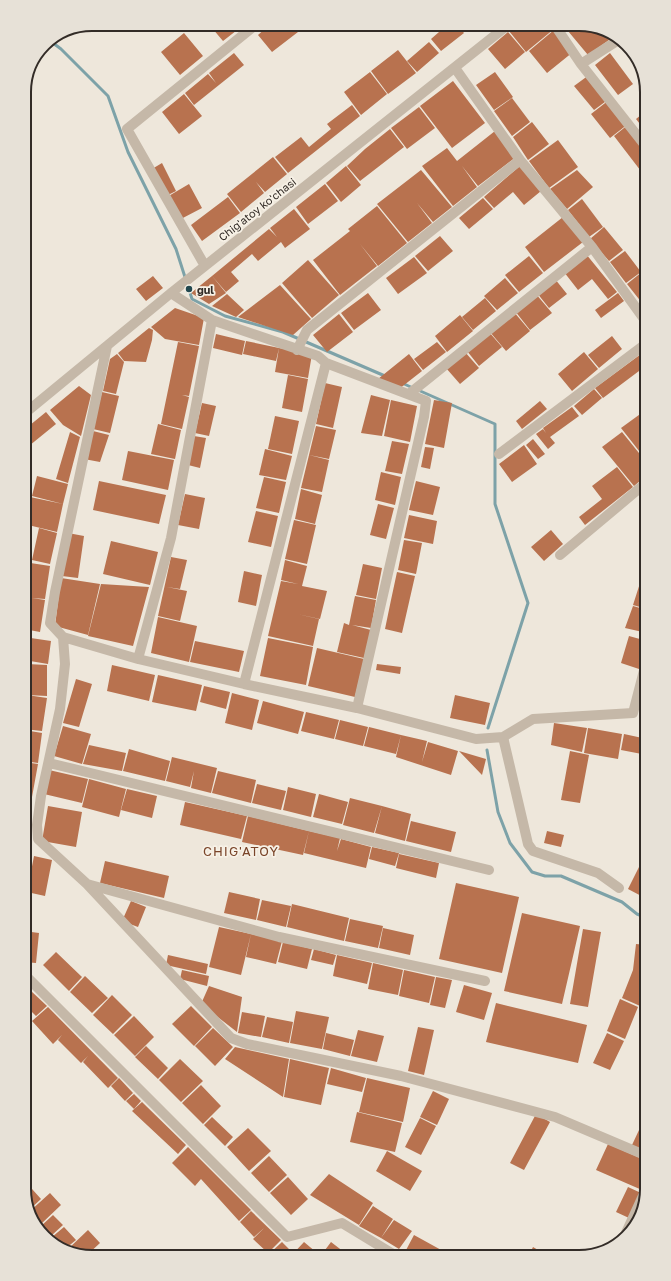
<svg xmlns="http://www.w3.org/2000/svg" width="671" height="1281" font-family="'Golos Text',sans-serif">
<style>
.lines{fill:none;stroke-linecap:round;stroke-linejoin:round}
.stream{stroke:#7da2a8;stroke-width:3}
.building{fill:#b8724f}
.minor{stroke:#c5b8a8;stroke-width:10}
.poi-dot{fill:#22484f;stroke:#f7f1e6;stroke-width:1.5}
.labels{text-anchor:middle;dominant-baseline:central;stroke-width:3.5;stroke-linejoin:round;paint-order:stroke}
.street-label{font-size:11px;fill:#332c27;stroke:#f7f1e6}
.poi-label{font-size:11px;font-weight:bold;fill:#332c27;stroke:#f7f1e6;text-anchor:start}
.quarter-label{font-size:13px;letter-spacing:1px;fill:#794429;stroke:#f7f1e6}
.rim{fill:none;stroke:#332c27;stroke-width:2}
</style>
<rect width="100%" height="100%" fill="#eee7db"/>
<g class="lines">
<path class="stream" d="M49 40 61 49 108 96 128 152 176 249 192 299 225 316 283 332 385 376
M402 383 413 388
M418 390 495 424V504L528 603 488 728
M487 750 498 812 510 843 532 872 545 876H561L622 902 637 914 647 918"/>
</g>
<path class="building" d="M550 24 554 29 526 52 509 31 517 25Z
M563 24H575L567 30Z
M576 24H584L616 35 588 55 568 31Z
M447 25H457L464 33 441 51 431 39Z
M463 25H473L467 30Z
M237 27H241L223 41 212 28Z
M267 27H294L298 32 272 52 258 35Z
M295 27H303L297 31Z
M554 30 573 52 547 73 529 51Z
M508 32 525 52 505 69 488 49Z
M184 33 203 56 180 75 161 52Z
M429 42 439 53 417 72 407 61Z
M398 50 416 73 388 94 371 71Z
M629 51 637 60 639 62 637 64Z
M234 53 244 65 194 105 185 93 208 74 216 83 209 73Z
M610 53 633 84 618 95 595 65Z
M370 72 387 94 361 115 344 92Z
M495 72 513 97 494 110 476 85Z
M589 75 609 99 594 110 574 86Z
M453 81 485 123 452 148 420 106Z
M184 94 202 116 179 134 162 112Z
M512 98 530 122 512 136 494 111Z
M609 100 628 124 610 138 591 114Z
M352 105 360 116 288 173 275 157 301 137 309 147 331 129 327 124Z
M419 107 435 128 407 149 391 128Z
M647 110V133L636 119Z
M532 122 549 144 528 160 513 137Z
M629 124 647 150 640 156 647 151V179L614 136Z
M390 129 404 147 360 181 347 166 365 149 370 155 365 149Z
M495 131 516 157 478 186 462 166 477 187 453 206 422 166 447 148 457 161Z
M558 140 578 167 549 188 529 161Z
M273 157 287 174 265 192 256 182 264 193 241 212 227 194Z
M162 163 176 191 166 196 152 169Z
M346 166 361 185 341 202 326 183Z
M520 166 541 191 524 205 513 192 494 208 484 197Z
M421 170 452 207 433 222 417 203 432 223 408 242 377 204Z
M577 170 593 187 567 209 550 189Z
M189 184 202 208 179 220 167 197Z
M325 184 338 201 308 224 296 207Z
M228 197 240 213 202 241 191 225Z
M483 198 493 209 469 229 459 218Z
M582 199 603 227 589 237 568 210Z
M377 206 407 243 378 266 360 244 377 266 340 295 313 260 350 231 348 229Z
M294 209 310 229 285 248 281 242 258 261 252 254 231 272 239 281 226 292 212 276 269 229 277 237 270 228Z
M563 217 583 242 544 272 525 247Z
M604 227 623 250 609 261 590 239Z
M440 236 453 251 428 271 415 256Z
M625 251 641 272 626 283 610 262Z
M586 254 617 292 608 299 592 279 578 290 564 272Z
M529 256 543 273 519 292 505 275Z
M414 257 427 273 398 294 386 278Z
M308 260 339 295 312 318 282 283Z
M647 268V307L646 308 627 284Z
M153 276 163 288 146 301 136 289Z
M212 276 226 293 209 304 191 293Z
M505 278 518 293 497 310 484 296Z
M555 279 567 294 549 308 537 293Z
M280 285 311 319 293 335 238 317Z
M368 293 381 310 354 330 341 313Z
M618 293 624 301 601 318 595 310Z
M227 294 244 310 236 317 212 306Z
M536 294 552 313 530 330 515 311Z
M485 298 496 311 473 330 462 317Z
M175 308 204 318 199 345 165 339 151 327Z
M514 312 530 331 506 351 490 332Z
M339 314 353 332 327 352 313 335Z
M460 315 473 331 447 352 435 336Z
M149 328 153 330 152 340 146 362 124 361 118 353Z
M489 332 502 347 479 366 467 351Z
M216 334 245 341 242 355 213 348Z
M612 336 622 349 599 368 588 355Z
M246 341 279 348 276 361 243 354Z
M178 342 199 346 189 396 182 395 189 397 182 429 161 424Z
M437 342 446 352 423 370 414 359Z
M279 348 312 354 308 378 275 372Z
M647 349V361L641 353Z
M465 352 479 368 460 384 446 368Z
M584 352 598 369 572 391 558 374Z
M117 354 124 362 116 394 103 391 110 359Z
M409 354 422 371 399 389 378 379Z
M641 354 647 365 603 398 595 388Z
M288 375 308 379 302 412 282 408Z
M325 383 342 387 333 428 316 424Z
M79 386 91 395 81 436 63 425 50 410Z
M594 389 602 398 582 415 574 406Z
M102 392 119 396 110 433 93 429Z
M371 395 390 400 382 436 361 433Z
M391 400 417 406 410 442 384 436Z
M434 400 452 403 444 448 425 444Z
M540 401 547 409 522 429 516 421Z
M202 403 216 406 209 436 195 433Z
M572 407 579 416 550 437 555 443 548 449 536 434 543 429 546 433 543 428Z
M46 412 56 424 24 450V430Z
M643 412 647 417V461L621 428Z
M275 416 299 421 292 454 268 449Z
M158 424 181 430 175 459 151 454Z
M316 426 336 430 329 459 309 455Z
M93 431 109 435 100 462 84 459Z
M70 432 80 437 68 483 56 479Z
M622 432 647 463V475L634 486 602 447Z
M194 436 206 438 200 468 188 465Z
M533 439 545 454 538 459 526 445Z
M392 441 409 444 402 474 385 471Z
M524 445 537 464 512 482 499 464Z
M425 447 434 448 430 469 421 467Z
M265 449 292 456 286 480 259 475Z
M128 451 174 460 168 490 122 480Z
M309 455 329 460 322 492 301 488Z
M617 467 633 487 585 525 579 517 602 499 592 486Z
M381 472 401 477 395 505 375 500Z
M37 476 68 484 63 504 32 496Z
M264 477 286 482 279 513 256 508Z
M99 481 166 495 159 524 93 510Z
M416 481 440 487 433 515 409 510Z
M301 489 322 495 315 524 295 519Z
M185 494 205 498 199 529 178 525Z
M30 497 63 504 57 532 24 524Z
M378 504 394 508 386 539 370 535Z
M256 511 278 516 271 547 248 542Z
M409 515 437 521 433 544 404 538Z
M294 520 316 525 307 564 285 559Z
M39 528 57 533 50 564 32 560Z
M551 530 563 544 544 561 531 547Z
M68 533 84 536 78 578 62 576Z
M404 540 422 543 416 574 398 570Z
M111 541 158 552 150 585 103 574Z
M171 557 187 560 180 589 167 587 187 591 180 621 158 616Z
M285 560 307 566 302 586 327 591 320 619 297 614 319 619 313 646 268 636 281 581 298 584 281 580Z
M24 562 50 566 45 599 32 598 45 600 40 632 24 629Z
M363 564 382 568 376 599 356 595Z
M244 571 262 575 256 606 238 602Z
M397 572 415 576 402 633 385 629 391 600 407 603 391 600Z
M61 578 100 584 88 635 55 626Z
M641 580 647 581V609L633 605Z
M101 584 149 587 133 646 88 636Z
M355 596 376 600 371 628 352 625 371 630 364 658 337 652 344 623 349 625Z
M633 606 647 610V633L625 628Z
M158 617 197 626 189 662 151 653Z
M629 636 647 641 639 669 621 663Z
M24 637 51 641 48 664 24 660Z
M268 638 313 647 306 685 260 676Z
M195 641 244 651 239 672 190 662Z
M317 648 364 659 355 697 308 686Z
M27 664 47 665V696L27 695 47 698 42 731 24 729Z
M377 664 401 667 400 674 376 670Z
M112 665 155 675 149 701 107 691Z
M158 675 202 685 196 711 152 702Z
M76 679 92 684 79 727 63 723Z
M204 686 230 692 226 709 200 702Z
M232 693 259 700 252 730 225 723Z
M455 695 490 703 485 725 450 718Z
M263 701 304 712 298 734 257 723Z
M306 712 339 720 334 739 301 731Z
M340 720 368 727 363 746 335 739Z
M554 723 587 728 582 752 551 745Z
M63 726 91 734 82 764 54 756Z
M369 727 401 735 396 754 364 746Z
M588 728 622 734 618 759 584 753Z
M24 730 42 733 38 763 24 761Z
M624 734 647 739V755L621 750Z
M401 735 427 741 422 762 428 742 458 751 451 775 396 757Z
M89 745 126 753 122 771 83 764Z
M129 749 170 761 165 781 123 771Z
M459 751 486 759 482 775Z
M570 751 589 755 580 803 561 800Z
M172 757 217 768 211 793 191 788 194 771 190 787 166 781Z
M24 762 38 764 32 797 24 796Z
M49 770 88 779 82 803 44 794Z
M218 771 256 780 251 803 212 793Z
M89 779 126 789 119 817 82 807Z
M257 784 286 791 281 810 252 803Z
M288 787 316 794 311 817 283 810Z
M127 789 157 796 152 818 121 810Z
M319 794 348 802 342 824 313 817Z
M24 798H32L28 830 24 829Z
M350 798 382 806 374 833 343 825Z
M185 802 247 816 241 839 180 825Z
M48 806 82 812 76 847 42 841Z
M382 806 411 814 405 841 375 833Z
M248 816 309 831 303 855 242 842Z
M411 821 456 832 451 852 406 841Z
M24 830 28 831 25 856H24Z
M309 831 340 838 337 851 341 839 371 847 366 868 304 853Z
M547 831 564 835 561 847 544 843Z
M372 847 399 853 395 866 369 859Z
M399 854 439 863 436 878 396 868Z
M34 856 52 860 45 896 27 892Z
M105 861 169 876 164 898 100 883Z
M639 867 647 871V899L628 889Z
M456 883 519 897 502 973 439 959Z
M229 892 260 899 256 920 224 913Z
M262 900 291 906 286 927 257 920Z
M131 901 146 907 138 927 122 921Z
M292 904 349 918 344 941 315 934 318 922 315 934 287 927Z
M522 913 580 926 562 1004 504 991Z
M24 915 29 928 24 929Z
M350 919 383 926 378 948 345 941Z
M219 927 251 934 241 975 209 967Z
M383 928 414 935 410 955 379 948Z
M583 929 601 932 588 1007 570 1004Z
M24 931 39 933 36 963 24 962Z
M251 934 282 941 276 964 246 957Z
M283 942 312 949 307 969 278 962Z
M636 944 647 945V975L636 971 647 975V1009L622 998 633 970Z
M314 949 336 955 333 965 311 960Z
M56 952 82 977 69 991 43 965Z
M168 955 208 964 206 974 166 965Z
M337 955 372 963 367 984 333 976Z
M373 963 403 970 398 995 368 989Z
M182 970 209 976 207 986 180 979Z
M404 970 435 977 429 1003 399 996Z
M85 976 108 998 92 1013 70 992Z
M436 977 452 980 445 1008 430 1005Z
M24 983 30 990 24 995Z
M464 985 492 993 484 1020 456 1012Z
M209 986 242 997 237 1032 201 1004Z
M30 990 47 1006 36 1016 24 1004V996Z
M112 995 132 1015 113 1034 93 1015Z
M620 999 638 1007 625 1039 607 1031Z
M496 1003 587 1025 578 1063 486 1042Z
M191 1006 212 1027 194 1046 172 1024Z
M48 1007 118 1078 108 1088 83 1062 88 1056 81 1063 58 1040 62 1035 53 1044 32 1021Z
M296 1011 329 1017 322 1049 290 1043Z
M242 1012 265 1016 261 1037 238 1033Z
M134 1016 154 1037 135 1056 114 1035Z
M267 1017 293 1022 289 1043 262 1037Z
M418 1027 434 1030 424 1075 408 1071Z
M213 1028 233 1047 215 1066 195 1046Z
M358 1030 384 1036 377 1062 351 1056Z
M326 1033 354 1040 350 1056 323 1049Z
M607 1033 624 1041 610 1070 593 1063Z
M146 1046 168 1068 158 1079 135 1057Z
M235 1047 289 1059 283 1097 225 1059Z
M180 1059 203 1081 181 1102 159 1080Z
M290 1059 329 1068 321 1105 284 1097Z
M331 1068 366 1078 362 1092 327 1084Z
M119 1078 133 1093 125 1101 111 1086Z
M367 1078 410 1088 403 1122 359 1112Z
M201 1085 221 1106 203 1124 182 1103Z
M433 1091 449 1099 437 1125 420 1117Z
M134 1094 141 1101 134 1109 126 1101Z
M142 1102 186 1145 178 1154 132 1111Z
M357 1112 402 1123 395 1152 350 1142Z
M647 1113V1152L632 1145Z
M536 1114 550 1122 524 1170 510 1163Z
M212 1117 233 1137 225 1146 204 1125Z
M420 1118 436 1126 421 1155 405 1147Z
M248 1128 271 1151 249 1171 227 1147Z
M608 1144 647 1161V1178L642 1190 596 1170Z
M188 1147 251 1210 239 1221 201 1179 195 1186 172 1163Z
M387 1151 422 1171 410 1191 376 1171Z
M269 1156 287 1175 269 1192 251 1173Z
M329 1174 373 1203 359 1225 310 1195Z
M288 1177 308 1199 291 1215 270 1193Z
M24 1180 41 1199 28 1211 24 1189Z
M628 1187 641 1193 629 1218 616 1212Z
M50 1193 61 1205 40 1225 29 1212Z
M373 1206 393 1219 381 1238 359 1226Z
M251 1211 281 1240 268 1253 253 1239 264 1228 254 1237 240 1222Z
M53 1215 63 1225 51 1236 41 1226Z
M394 1220 412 1231 399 1249 381 1238Z
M64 1227 76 1240 65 1249 52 1237Z
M88 1230 100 1243 86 1256 67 1250Z
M414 1235 443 1251 440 1257H414L405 1252Z
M282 1242 292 1252 287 1257H273L269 1254Z
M304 1242 322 1257H290Z
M331 1242 344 1252 340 1257H326L322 1254Z
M533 1247 550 1257H528Z
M370 1249 381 1257H365Z
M94 1250 100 1257 86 1256Z"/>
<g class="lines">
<path class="minor" d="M554 24 581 64 647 148
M581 64 620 39
M455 68 520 160 592 247 647 323
M205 266 127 129 253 27
M171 293 212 320 318 356 326 363 426 401 424 417 357 708
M107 346 55 592 50 623 63 637 65 664 60 709 41 796 37 825 38 839 87 884 231 1038 247 1044 401 1076 555 1117 647 1156
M297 350 307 330 520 160
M409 394 592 247
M24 414 171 293 508 25
M499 454 647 343
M560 555 647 482
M63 637 138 659 244 684 357 708 476 739 503 737 533 719 633 713 647 659
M138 659 171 538 212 320
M244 684 326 363
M503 737 528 844 533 851 598 873 619 888
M49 763 489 870
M87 884 279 937 485 981
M24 974 287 1237 342 1223 398 1257
M624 1237 647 1187"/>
</g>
<circle class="poi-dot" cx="189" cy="289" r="4"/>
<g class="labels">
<g class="street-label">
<text transform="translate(257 209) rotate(-38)">Chig'atoy ko'chasi</text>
</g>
<g class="poi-label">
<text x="197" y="289">gul</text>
</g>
<g class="quarter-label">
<text x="241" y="851">CHIG'ATOY</text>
</g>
</g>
<path d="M0 0H671V1281H0ZM92 31H579A61 61 0 0 1 640 92V1189A61 61 0 0 1 579 1250H92A61 61 0 0 1 31 1189V92A61 61 0 0 1 92 31Z" fill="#e7e1d7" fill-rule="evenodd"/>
<path class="rim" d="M92 31H579A61 61 0 0 1 640 92V1189A61 61 0 0 1 579 1250H92A61 61 0 0 1 31 1189V92A61 61 0 0 1 92 31Z"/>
</svg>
